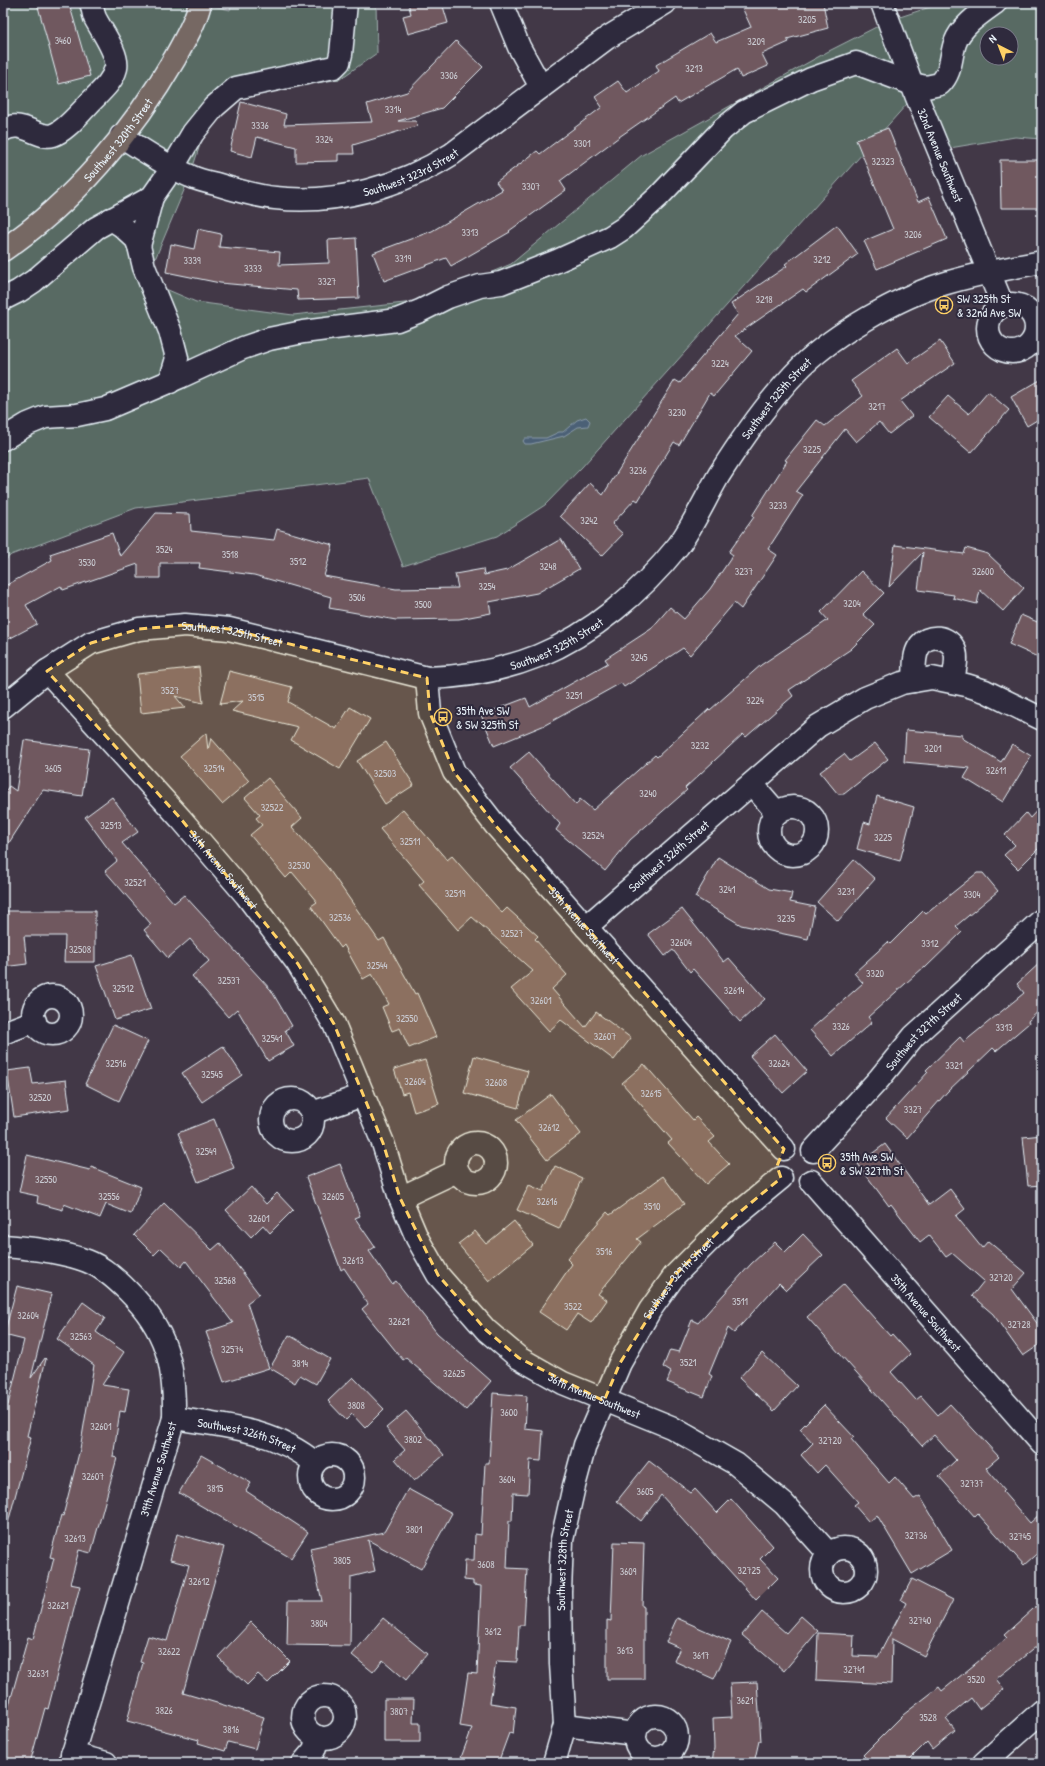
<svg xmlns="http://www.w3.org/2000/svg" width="1045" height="1766" font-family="'Patrick Hand',sans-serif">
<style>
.green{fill:#586b64;stroke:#a0aeae;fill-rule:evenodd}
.water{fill:#4b6076;stroke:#8a9aaa}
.building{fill:#6f595f;stroke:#e8f1f8}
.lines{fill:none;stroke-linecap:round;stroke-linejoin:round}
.minor-casing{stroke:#e8f1f8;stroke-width:25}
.major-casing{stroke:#e8f1f8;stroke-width:25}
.minor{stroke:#2f2a3d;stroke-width:22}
.major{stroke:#766864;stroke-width:22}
.marked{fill:#ffd166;fill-opacity:0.2;stroke:#ffd166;stroke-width:3;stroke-dasharray:8 5;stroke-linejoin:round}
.labels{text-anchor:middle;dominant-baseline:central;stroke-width:4;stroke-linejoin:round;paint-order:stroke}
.number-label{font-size:10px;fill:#cacbd2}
.street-label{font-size:12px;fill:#e8f1f8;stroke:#2f2a3d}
.poi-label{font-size:12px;fill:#e8f1f8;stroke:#2f2a3d;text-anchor:start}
</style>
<rect width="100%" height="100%" fill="#423847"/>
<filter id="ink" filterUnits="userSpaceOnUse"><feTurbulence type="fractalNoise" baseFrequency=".025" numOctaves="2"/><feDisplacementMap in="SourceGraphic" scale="8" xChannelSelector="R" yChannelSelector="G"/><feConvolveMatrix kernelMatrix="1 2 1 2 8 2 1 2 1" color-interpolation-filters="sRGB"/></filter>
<g filter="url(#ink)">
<path class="green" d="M3 3H203L230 10 232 3H376L377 53 340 79 238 96 205 129 190 176 153 264 161 287 196 302 293 315 423 301 511 264 642 155 827 52 888 21 942 3H1042V139L1015 137 938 150 915 95 582 467 545 505 497 536 403 566 369 478 136 508 11 555 3 562ZM987 34H1011V58H987Z"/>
<path class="water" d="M586 417 590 421 588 426 578 427 564 436 531 444H525L523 441 525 438H546L559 432H563L577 420Z"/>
<path class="building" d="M37 3H69L90 76 59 84Z
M408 3H442L448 23 408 34 403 16 411 14Z
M740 3H823L828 28 787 39 789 42 762 54 768 66 741 78 737 69 678 103 675 98 619 137 560 181 566 190 509 231 510 232 451 266 446 258 384 281 373 253 432 231 502 190 496 182 537 151 540 154 602 107 595 97 618 81 627 93 659 71 656 65 710 33 716 42 751 27Z
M456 41 483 67 442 108 398 121H416L417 126 353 145 354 154H338V161L296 162V147L257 137 252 157 230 151 241 102 286 114 284 125 372 122 367 104 407 92Z
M888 128 918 202 929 197 947 239 877 269 864 241 893 229 856 140Z
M1000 160H1042V208H1001Z
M837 225 858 254 806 292 803 289 735 336 752 351 714 396 710 393 679 445 674 442 638 501 635 499 612 524 623 534 602 556 560 516 590 483 603 495 675 380 680 383 738 314 731 304 787 266 785 264Z
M198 229 221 234 219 247 280 252 279 265 329 263 328 240 356 238 359 298 298 300 297 290 220 283 166 272 171 244 194 249Z
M940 341 955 363 900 401 912 416 889 434 879 422 856 442 845 429 796 491 803 495 768 549 777 555 741 609 734 603 690 655 683 648 624 687 621 683 545 725 494 746 481 715 526 698 530 707 608 663 605 659 651 629 670 607 684 619 710 589 733 555 729 552 754 517 752 516 787 461 785 460 817 420 825 426 863 396 851 381 897 348 908 363Z
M1042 379V417L1027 426 1011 397Z
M988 392 1009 410 971 453 929 417 948 396 969 414Z
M156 513 190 514 191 531 274 540 277 529 333 545 324 576 396 589 458 588 455 574 483 569 484 575 507 570 561 539 579 569 537 593 489 602 491 613 459 619 396 620 329 608 331 597 254 575 199 568 200 563H160V578H138V564L63 590 61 586 26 605 37 624 3 642V587L52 560 50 554 112 533 120 556Z
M895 545 964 554 966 548 988 554 1024 588 1003 611 980 590 977 604 953 598 954 595 918 590 923 552 889 587Z
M861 571 884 593 863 614 875 625 851 649 789 690 793 696 746 737 743 734 685 788 687 790 630 840 605 871 556 830 560 824 510 768 529 752 576 805 580 799 593 810 655 755 657 757 709 709 710 710 761 665 828 620 821 612Z
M1021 615 1042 624V659L1009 644Z
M199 667 203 703 175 696 185 708 141 713 137 674Z
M229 671 292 687 288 702 336 729 350 707 370 719 340 769 291 740 298 727 232 711 243 701 220 704Z
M906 730 962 735V738L1001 762 1012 744 1031 756 1003 802 964 778 970 768 904 762Z
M206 733 208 750 211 738 249 781 222 804 180 756Z
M24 740 89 749 82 796 43 790 3 852V795L9 786 16 791Z
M386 742 414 785 385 804 357 761Z
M875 743 888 759 844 794H838L820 772 844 754 850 761Z
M268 778 302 818 292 827 328 868 379 941 384 938 415 994 417 993 436 1037 409 1048 400 1028 392 1031 382 1007 389 1004 372 974 363 979 344 945 341 948 311 906 317 902 292 872 286 878 250 835 262 825 256 818 260 815 245 798Z
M877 796 914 807 900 861 857 849 864 822 870 824Z
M112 797 138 832 122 843 174 903 184 895 271 990 292 1026 285 1030 294 1046 268 1061 237 1009 228 1017 192 976 209 961 190 939 168 958 144 930 151 924 105 871 117 861 85 817Z
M1042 805V845L1018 869 1004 855 1015 845 1005 835 1026 813 1030 818Z
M403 809 447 860 452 856 502 913 507 908 538 936 535 939 567 975 552 989 585 1027 596 1012 631 1038 614 1060 561 1020 549 1031 511 989 533 971 472 917 458 930 419 885 424 881 380 829Z
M718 857 769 889 792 893 790 902 815 907 808 939 741 925 695 897Z
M854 860 875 879 838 921 817 902Z
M977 873H983L998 891 956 926 962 932 925 968 924 967 868 1017 872 1022 833 1056 810 1030 863 983 854 973 888 942 890 944 923 911 926 914Z
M682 909 724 962 729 958 765 999 740 1022 693 969 690 972 673 950 665 956 648 934Z
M3 911H95V962H64L65 936H24L27 964 3 967Z
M132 955 151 1009 115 1020 96 966Z
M1042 961V1008L1028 1021 1029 1023 996 1051 993 1048 947 1092 907 1138 886 1118 928 1072 926 1070 960 1037 964 1042 1024 993 1017 984Z
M113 1025 148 1041 119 1101 85 1084Z
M775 1034 807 1071 783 1093 750 1056Z
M223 1046 242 1075 202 1102 182 1073Z
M474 1056 528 1071 518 1108 464 1093Z
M425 1060 439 1104 414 1112 408 1092 402 1094 394 1069Z
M644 1064 693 1120 696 1117 715 1137 709 1142 729 1164 706 1184 668 1143 672 1140 622 1083Z
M30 1068 33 1084 66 1080 70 1109 14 1117 7 1071Z
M551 1094 581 1134 547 1160 516 1120Z
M214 1119 234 1168 198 1182 178 1133Z
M1042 1135V1185L1028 1186 1023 1137Z
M885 1144 929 1205 950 1189 965 1209 956 1216 982 1248 988 1241 1026 1273 1012 1289 1042 1330V1343L1023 1356 993 1314 972 1296 984 1281 952 1253 946 1257 929 1235 920 1242 891 1204 889 1206 858 1164Z
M27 1155 90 1170 91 1167 141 1187 131 1214 106 1204 100 1218 64 1204 63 1210 37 1203 38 1196 19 1192Z
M340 1164 360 1216 355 1218 375 1247 369 1251 392 1284 396 1281 437 1333 491 1381 466 1410 406 1358 403 1360 362 1309 368 1304 344 1268 341 1270 306 1177Z
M555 1166 582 1178 559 1229 517 1210 529 1185 543 1191Z
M663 1176 684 1204 637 1239 641 1242 598 1294 607 1300 591 1323 577 1314 566 1330 539 1312 572 1264 567 1259 607 1212 610 1215Z
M251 1187 266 1204 277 1193 293 1210 270 1233 263 1225 251 1237 226 1210Z
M164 1203 212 1250 220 1243 259 1294 247 1303 269 1368 224 1382 206 1332 233 1323 186 1261 181 1267 161 1248 154 1255 134 1235Z
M514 1221 533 1245 489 1281 458 1244 475 1231 486 1244Z
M803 1234 823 1255 786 1290 779 1283 734 1333 728 1328 709 1374 712 1376 704 1397 667 1382 671 1372 663 1367 670 1350 679 1352 692 1320 698 1323 751 1264 775 1242 785 1252Z
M844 1284 890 1336 892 1334 910 1354 891 1372 916 1400 921 1396 938 1415 950 1404 999 1457 986 1468 1005 1490 1003 1492 1030 1523 1042 1512V1549L1024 1565 978 1514 975 1517 939 1476 956 1460 934 1435 922 1446 807 1317Z
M17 1286 52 1294 31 1378 45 1358 46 1359 27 1436 31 1437 8 1523 3 1522V1404L8 1405 24 1340 4 1335Z
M83 1302 105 1318 96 1332 124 1352 102 1385 129 1389 125 1412 120 1411 113 1457 117 1458 91 1553 79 1550 70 1584 80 1586 48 1709 45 1708 30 1763H3V1703L9 1705 28 1637 33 1639 54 1558 50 1557 61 1515 63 1516 80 1449 94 1365 57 1339Z
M289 1335 330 1359 316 1384 300 1375 295 1383 270 1368Z
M762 1353 797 1386 774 1411 739 1378Z
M353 1377 384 1409 365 1428 352 1414 346 1420 328 1401Z
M493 1393 527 1396 525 1429 543 1431 541 1461 530 1460 528 1494 513 1493 512 1521H509L507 1568 527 1569 524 1625H519L517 1662 496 1661 490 1703 516 1707 513 1734 509 1733 498 1763H459L472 1728 460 1726 468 1673 477 1674 481 1586 473 1585V1581L464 1580 465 1560H474L475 1534 481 1535 485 1463H489Z
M824 1405 854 1437 851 1439 889 1483 895 1477 914 1499 920 1496 952 1550 912 1574 877 1515 869 1522 854 1505 858 1502 825 1465 817 1473 801 1455 813 1443 800 1429Z
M406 1411 444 1455 414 1481 395 1459 405 1450 386 1428Z
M201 1455 251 1483 246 1491 308 1532 291 1558 179 1493Z
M649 1461 691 1493 695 1489 717 1513 731 1499 773 1546 760 1559 778 1578 756 1600 661 1495 641 1521 617 1501Z
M408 1489 452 1513 421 1569 368 1540 375 1571 351 1577 350 1646 287 1645 288 1601H322L310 1548 384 1532Z
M177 1534 224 1547 183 1693 264 1717 255 1749 228 1742 225 1751 198 1743 199 1740 127 1721 143 1663 140 1662 148 1636 167 1641 189 1565 170 1560Z
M614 1542 644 1543 642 1606 644 1607V1679H607V1620L611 1621Z
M912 1579 953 1600 924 1656 892 1639 891 1684 816 1680 818 1633 854 1635 853 1656 878 1657 906 1603 901 1600Z
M1042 1601V1642L996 1679 1004 1689 979 1709 971 1698 946 1719 955 1730 932 1749 927 1742 906 1763H871L863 1755 903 1715 939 1687 942 1691 1007 1638 1004 1635Z
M762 1612 786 1633 801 1616 818 1631 784 1671 742 1635Z
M383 1618 427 1654 406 1680 383 1660 373 1672 352 1655Z
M677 1618 731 1642 714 1679 674 1661 680 1648 666 1642Z
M251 1622 290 1661 268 1683 258 1674 247 1685 218 1657Z
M757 1682 761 1741H759L754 1763H712L714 1748 713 1718 732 1717 730 1683Z
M384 1699H414L413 1723H420V1742H384Z"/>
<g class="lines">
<defs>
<g id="minor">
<path d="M501 3 519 47 541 87"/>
<path id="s1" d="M882 3 916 95 1003 306"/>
<path d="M3 130C23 118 37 140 53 135 65 131 77 116 86 107 96 95 112 84 116 68 119 54 101 30 95 18 93 13 93 8 91 3"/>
<path id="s2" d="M121 136C143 150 166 166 190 176 198 180 207 182 216 184 235 190 255 196 275 198 337 205 401 186 452 154L607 38 665 3"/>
<path d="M111 219 122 226 136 239 139 246 144 267 170 331 177 358 170 382"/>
<path d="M139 246 152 197"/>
<path d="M3 299 19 291 34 281 96 228 152 197 173 167 193 133 214 107 236 88 334 67 339 62 341 54 346 3"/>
<circle cx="1012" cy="328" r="24"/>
<path d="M3 439 28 424 45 417 77 415 105 409 180 377 243 348 269 339 303 332 397 320 420 311 448 297 480 286 501 283 557 261 610 237 624 228 659 196 723 129 744 112 811 79 856 63 912 84 926 87 940 84C952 72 950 58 955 43 961 26 981 13 995 3"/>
<path id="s3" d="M47 671 181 819 246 895 298 964 334 1024 383 1143 400 1198 417 1238 438 1275 486 1330 519 1358 563 1383 671 1427 736 1464 784 1504 829 1554"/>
<path id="s4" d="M427 678 430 713 454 772 496 826 784 1149"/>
<path d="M914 681C915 670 913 656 919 647 927 633 950 635 955 651 958 660 954 672 953 682"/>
<path id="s5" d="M3 707 47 671 91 643 139 629 185 625 229 629 427 678C464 677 503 670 538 656 592 634 641 592 678 546 693 526 706 497 719 475 743 437 770 398 802 366 835 334 899 297 943 284 975 274 1009 268 1042 262"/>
<path d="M752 784 777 813"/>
<circle cx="793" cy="831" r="24"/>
<path id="s6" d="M586 927 818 726 865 698 902 683 932 678 966 685 985 691 1042 719"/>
<circle cx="52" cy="1015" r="19"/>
<path d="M3 1033 35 1021"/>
<circle cx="292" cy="1120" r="21"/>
<path d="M312 1113 363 1095"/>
<circle cx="476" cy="1163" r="20"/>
<path id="s7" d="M813 1151 879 1079 914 1036 1042 920"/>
<path id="s8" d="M811 1181 1042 1444"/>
<path d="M400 1198 457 1171"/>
<path d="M3 1246C30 1248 61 1251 87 1261 103 1267 116 1279 128 1291 167 1330 175 1365 174 1418L70 1763"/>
<path id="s9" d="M174 1418C224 1426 274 1429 315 1463"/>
<circle cx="332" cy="1477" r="22"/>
<circle cx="844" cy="1570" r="22"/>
<circle cx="324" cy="1717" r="21"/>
<circle cx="656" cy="1737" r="21"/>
<path d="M565 1725 635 1734"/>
<path d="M72 1754 106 1763"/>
<path d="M303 1763 314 1750 318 1737"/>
<path id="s10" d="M554 1763 565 1725 561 1664 560 1592 562 1540 574 1486 585 1445 620 1363 650 1310 675 1275 729 1221 781 1178"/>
<path d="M984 1763 1042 1711"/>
</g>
<g id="major">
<path id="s11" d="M3 250C73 203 133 131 175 58 184 41 196 22 200 3"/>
</g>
</defs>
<use href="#minor" class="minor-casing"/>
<use href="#major" class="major-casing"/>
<use href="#minor" class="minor"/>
<use href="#major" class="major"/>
</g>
</g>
<path class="marked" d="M185 625 229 629 427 678 430 713 454 772 496 826 784 1149 777 1166 781 1178 729 1221 675 1275 620 1363 604 1401 519 1358 486 1330 438 1275 400 1198 383 1143 334 1024 298 964 181 819 47 671 91 643 139 629Z"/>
<defs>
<symbol id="bus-ring" viewBox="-11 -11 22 22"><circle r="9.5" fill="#2f2a3d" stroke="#ffd166" stroke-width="1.5"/><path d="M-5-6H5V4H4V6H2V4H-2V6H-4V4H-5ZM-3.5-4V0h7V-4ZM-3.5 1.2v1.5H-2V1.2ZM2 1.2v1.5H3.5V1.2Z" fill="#ffd166"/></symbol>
</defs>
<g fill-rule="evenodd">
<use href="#bus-ring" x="934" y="295" width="20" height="20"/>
<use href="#bus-ring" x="433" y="707" width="20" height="20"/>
<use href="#bus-ring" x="817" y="1153" width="20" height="20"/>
</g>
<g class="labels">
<g class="number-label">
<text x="807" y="19">3205</text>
<text x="63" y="40">3460</text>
<text x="756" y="41">3209</text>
<text x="694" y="68">3213</text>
<text x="449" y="75">3306</text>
<text x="393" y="109">3314</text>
<text x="260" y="125">3336</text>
<text x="324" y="139">3324</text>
<text x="582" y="143">3301</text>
<text x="883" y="161">32323</text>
<text x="531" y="186">3307</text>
<text x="470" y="232">3313</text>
<text x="913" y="234">3206</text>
<text x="403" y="258">3319</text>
<text x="822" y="259">3212</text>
<text x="192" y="260">3339</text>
<text x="253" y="268">3333</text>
<text x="327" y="281">3327</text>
<text x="764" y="299">3218</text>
<text x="720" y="363">3224</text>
<text x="877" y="406">3217</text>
<text x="677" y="412">3230</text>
<text x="812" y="449">3225</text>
<text x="638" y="470">3236</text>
<text x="778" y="505">3233</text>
<text x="589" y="520">3242</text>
<text x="164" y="549">3524</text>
<text x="230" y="554">3518</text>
<text x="298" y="561">3512</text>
<text x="87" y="562">3530</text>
<text x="548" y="566">3248</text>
<text x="744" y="571">3237</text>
<text x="983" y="571">32600</text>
<text x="487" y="586">3254</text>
<text x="357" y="597">3506</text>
<text x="852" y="603">3204</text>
<text x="423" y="604">3500</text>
<text x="639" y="657">3245</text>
<text x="170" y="690">3527</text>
<text x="574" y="695">3251</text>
<text x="256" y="697">3515</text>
<text x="755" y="700">3224</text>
<text x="700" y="745">3232</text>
<text x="933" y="748">3201</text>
<text x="53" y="768">3605</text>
<text x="214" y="768">32514</text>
<text x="996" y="770">32611</text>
<text x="385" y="773">32503</text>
<text x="648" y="793">3240</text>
<text x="272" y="807">32522</text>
<text x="111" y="825">32513</text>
<text x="593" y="835">32524</text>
<text x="883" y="837">3225</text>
<text x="410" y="841">32511</text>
<text x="299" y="865">32530</text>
<text x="135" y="882">32521</text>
<text x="727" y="889">3241</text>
<text x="846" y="891">3231</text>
<text x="455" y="893">32519</text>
<text x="972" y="894">3304</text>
<text x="340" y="917">32536</text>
<text x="786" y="918">3235</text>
<text x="512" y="933">32527</text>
<text x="681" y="942">32604</text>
<text x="930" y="943">3312</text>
<text x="80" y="949">32508</text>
<text x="377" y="965">32544</text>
<text x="875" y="973">3320</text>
<text x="229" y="980">32537</text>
<text x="123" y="988">32512</text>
<text x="734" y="990">32614</text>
<text x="541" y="1000">32601</text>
<text x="407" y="1018">32550</text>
<text x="841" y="1026">3326</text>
<text x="1004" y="1027">3313</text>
<text x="605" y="1036">32607</text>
<text x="272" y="1038">32541</text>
<text x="116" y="1063">32516</text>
<text x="779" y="1063">32624</text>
<text x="954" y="1065">3321</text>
<text x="212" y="1074">32545</text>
<text x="415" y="1081">32604</text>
<text x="496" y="1082">32608</text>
<text x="651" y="1093">32615</text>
<text x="40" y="1097">32520</text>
<text x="913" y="1109">3327</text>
<text x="549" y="1127">32612</text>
<text x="206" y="1151">32549</text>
<text x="46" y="1179">32550</text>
<text x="109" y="1196">32556</text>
<text x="333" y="1196">32605</text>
<text x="547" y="1201">32616</text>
<text x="652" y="1206">3510</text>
<text x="259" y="1218">32601</text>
<text x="604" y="1251">3516</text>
<text x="353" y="1260">32613</text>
<text x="1001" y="1277">32720</text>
<text x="225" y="1280">32568</text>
<text x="740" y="1301">3511</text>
<text x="573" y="1306">3522</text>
<text x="28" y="1315">32604</text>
<text x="399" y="1321">32621</text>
<text x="1019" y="1324">32728</text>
<text x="81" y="1336">32563</text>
<text x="232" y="1349">32574</text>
<text x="688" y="1362">3521</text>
<text x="300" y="1363">3814</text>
<text x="454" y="1373">32625</text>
<text x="356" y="1405">3808</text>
<text x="509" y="1412">3600</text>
<text x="101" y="1426">32601</text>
<text x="413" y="1439">3802</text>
<text x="830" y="1440">32720</text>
<text x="93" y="1476">32607</text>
<text x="507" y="1479">3604</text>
<text x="972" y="1483">32737</text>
<text x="215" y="1488">3815</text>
<text x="645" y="1491">3605</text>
<text x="414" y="1529">3801</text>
<text x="916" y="1535">32736</text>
<text x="1020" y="1536">32745</text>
<text x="75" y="1538">32613</text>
<text x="342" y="1560">3805</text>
<text x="486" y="1564">3608</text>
<text x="749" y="1570">32725</text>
<text x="628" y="1571">3609</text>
<text x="199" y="1581">32612</text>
<text x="58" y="1605">32621</text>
<text x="920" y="1620">32740</text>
<text x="319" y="1623">3804</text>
<text x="493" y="1631">3612</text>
<text x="625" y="1650">3613</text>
<text x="169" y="1651">32622</text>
<text x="701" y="1655">3617</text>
<text x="854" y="1669">32741</text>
<text x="38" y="1673">32631</text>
<text x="976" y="1679">3520</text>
<text x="745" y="1700">3621</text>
<text x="164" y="1710">3826</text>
<text x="399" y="1711">3807</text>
<text x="928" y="1717">3528</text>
<text x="231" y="1729">3816</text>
</g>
<g class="street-label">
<text stroke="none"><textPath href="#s11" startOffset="160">Southwest 320th Street</textPath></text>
<text stroke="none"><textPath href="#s1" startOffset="163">32nd Avenue Southwest</textPath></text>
<text stroke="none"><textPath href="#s2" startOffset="308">Southwest 323rd Street</textPath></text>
<text stroke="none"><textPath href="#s5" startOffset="925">Southwest 325th Street</textPath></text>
<text stroke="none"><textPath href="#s5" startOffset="253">Southwest 325th Street</textPath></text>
<text stroke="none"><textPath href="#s5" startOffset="589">Southwest 325th Street</textPath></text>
<text stroke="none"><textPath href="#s6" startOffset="109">Southwest 326th Street</textPath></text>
<text stroke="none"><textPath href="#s3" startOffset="266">36th Avenue Southwest</textPath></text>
<text stroke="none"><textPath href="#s4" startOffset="300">35th Avenue Southwest</textPath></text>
<text stroke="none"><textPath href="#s7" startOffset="163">Southwest 327th Street</textPath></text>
<text stroke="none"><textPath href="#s10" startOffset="515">Southwest 327th Street</textPath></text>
<text stroke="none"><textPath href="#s8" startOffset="175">35th Avenue Southwest</textPath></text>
<text stroke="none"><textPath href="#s3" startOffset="929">36th Avenue Southwest</textPath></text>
<text stroke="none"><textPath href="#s9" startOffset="75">Southwest 326th Street</textPath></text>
<text transform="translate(158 1469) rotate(-73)">39th Avenue Southwest</text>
<text stroke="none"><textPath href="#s10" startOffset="205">Southwest 328th Street</textPath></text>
</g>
<g class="poi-label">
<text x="957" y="298">SW 325th St<tspan x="957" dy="14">&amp; 32nd Ave SW</tspan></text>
<text x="456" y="710">35th Ave SW<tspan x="456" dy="14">&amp; SW 325th St</tspan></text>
<text x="840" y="1156">35th Ave SW<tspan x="840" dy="14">&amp; SW 327th St</tspan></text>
</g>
</g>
<rect width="1045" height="1766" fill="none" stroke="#2f2a3d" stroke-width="16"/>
<rect x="8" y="8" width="1029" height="1750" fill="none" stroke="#e8f1f8" stroke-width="1.5" filter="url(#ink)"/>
<g transform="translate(999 46) rotate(318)"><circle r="19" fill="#2f2a3d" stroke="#797a88"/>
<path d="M0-3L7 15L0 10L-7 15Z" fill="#ffd166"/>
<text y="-6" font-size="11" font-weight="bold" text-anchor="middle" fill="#e8f1f8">N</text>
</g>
</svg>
